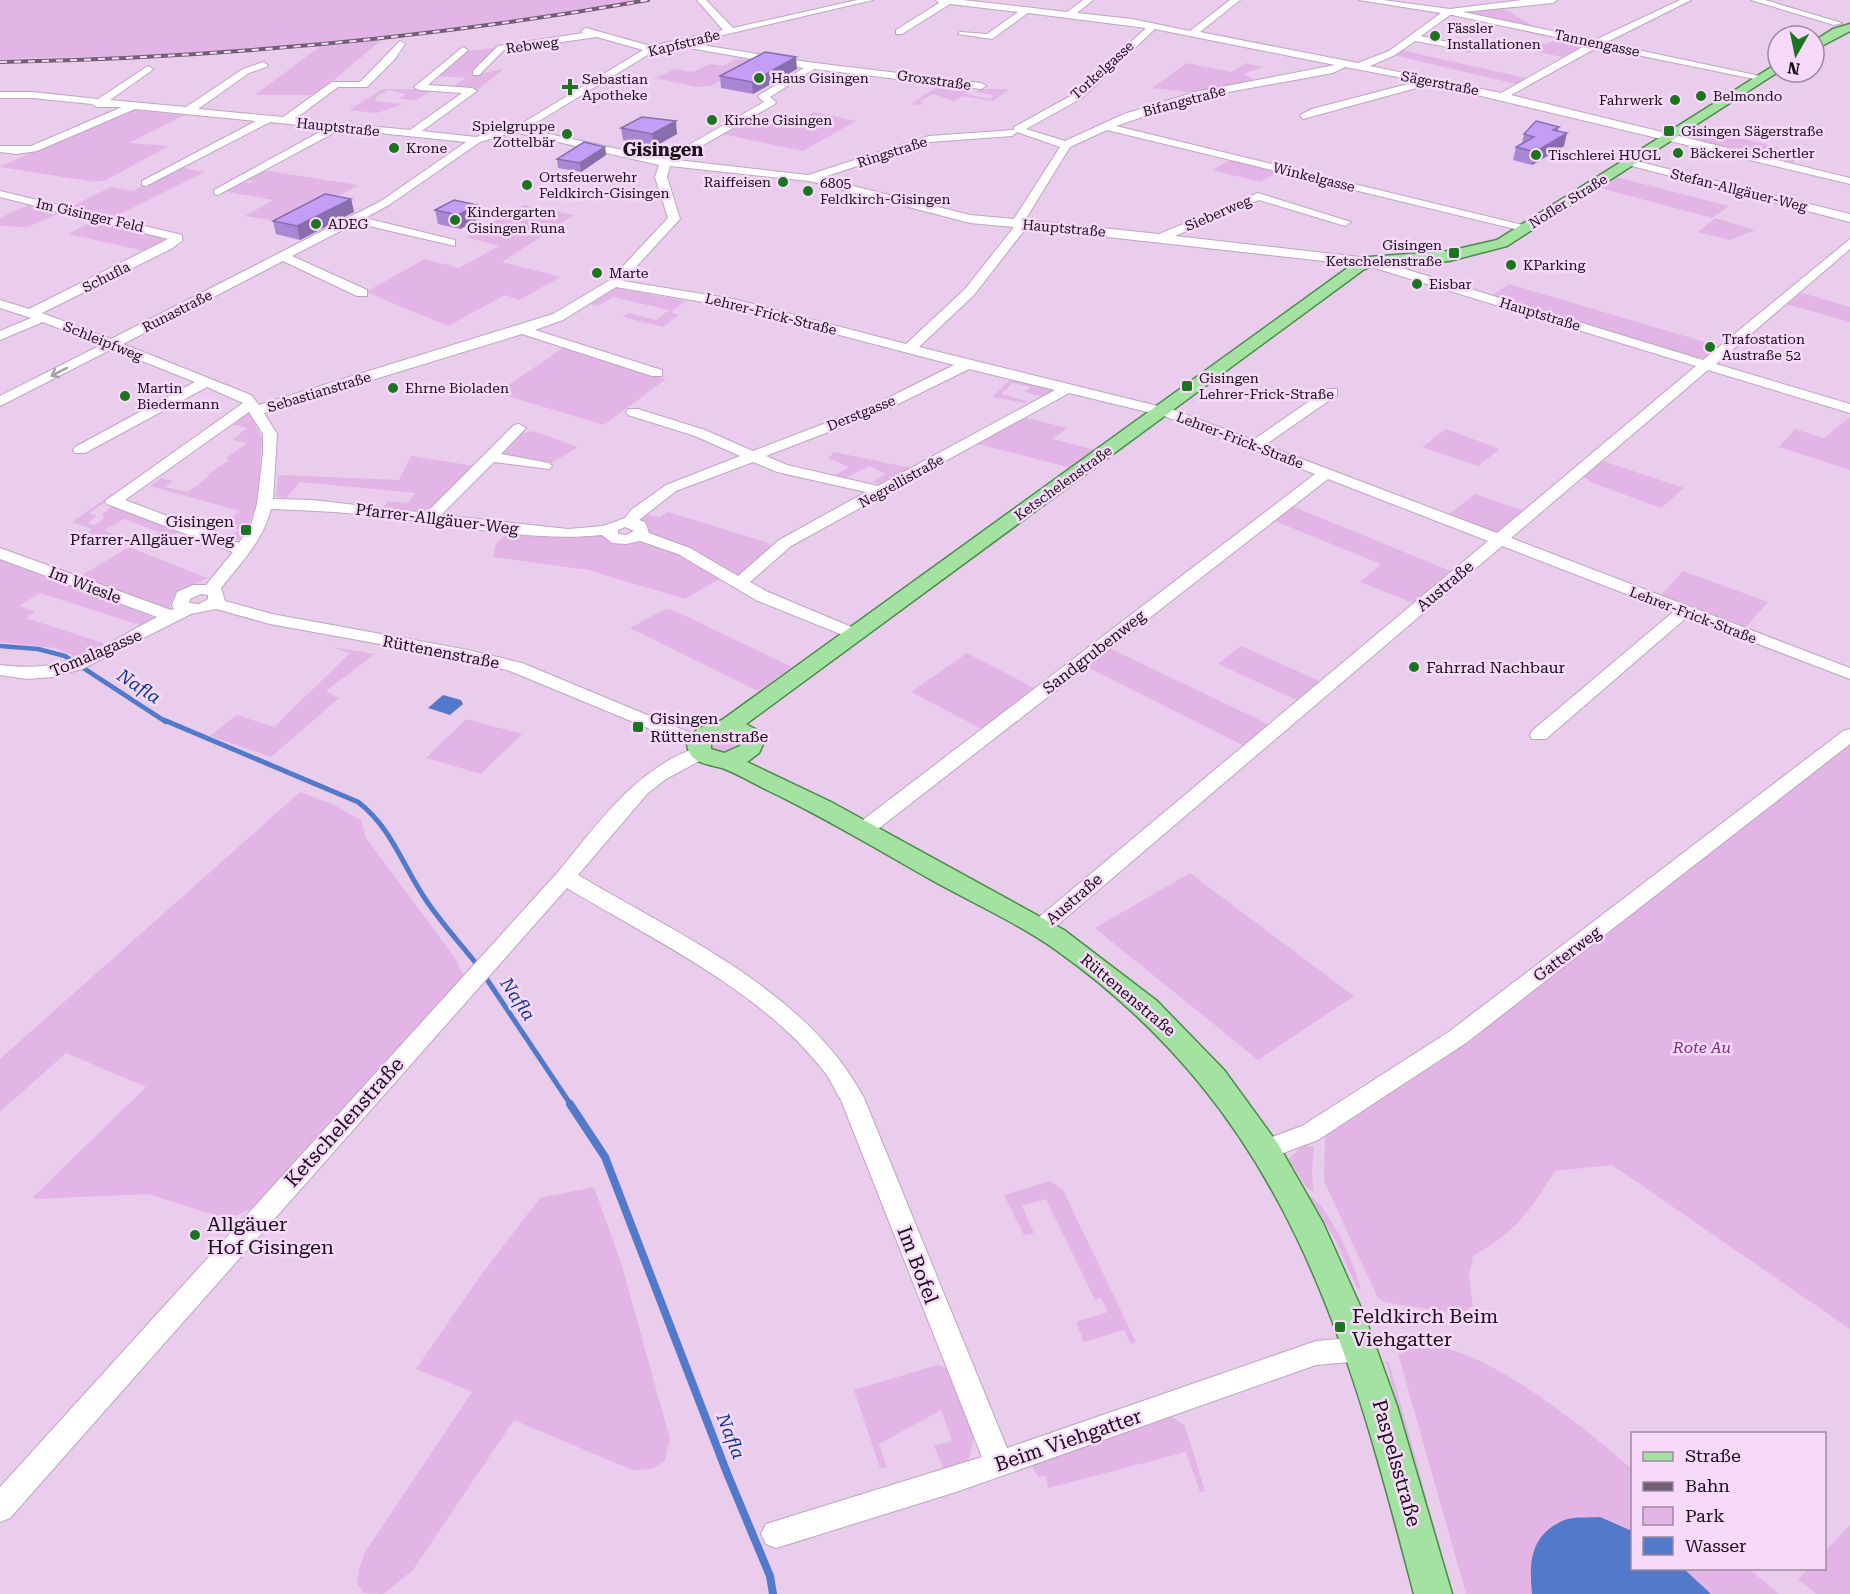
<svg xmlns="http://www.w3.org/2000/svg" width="1850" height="1594" font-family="'Roboto Serif',serif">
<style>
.green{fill:#e2b5e6}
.water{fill:#5279ca}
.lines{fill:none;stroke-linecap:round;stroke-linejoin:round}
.stream-far2{stroke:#5279ca;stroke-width:4.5}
.stream-far1{stroke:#5279ca;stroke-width:5}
.stream{stroke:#5279ca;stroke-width:8}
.minor-casing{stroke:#bfa4c2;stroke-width:2}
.major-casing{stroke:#4a8b49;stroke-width:3}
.minor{fill:#fff;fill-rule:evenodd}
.major{fill:#a3e2a1;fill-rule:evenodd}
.rail-casing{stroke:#715f73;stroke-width:4}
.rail{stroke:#f7dafa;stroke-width:2;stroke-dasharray:7;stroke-linecap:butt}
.wall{fill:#a987d4}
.shaded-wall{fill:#896ead}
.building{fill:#c49df7;stroke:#896ead;stroke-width:1.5}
.oneway{stroke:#a39fa3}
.poi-dot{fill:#1d7420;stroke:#f7dafa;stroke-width:2}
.labels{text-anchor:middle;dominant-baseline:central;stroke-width:5;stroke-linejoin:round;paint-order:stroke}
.far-poi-label{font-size:14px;fill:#190f1a;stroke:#f7dafa;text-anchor:start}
.far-street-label{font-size:14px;fill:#190f1a;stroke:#f7dafa}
.street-label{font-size:16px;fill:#190f1a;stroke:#f7dafa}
.poi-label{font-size:16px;fill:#190f1a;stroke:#f7dafa;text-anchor:start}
.park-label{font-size:16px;font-style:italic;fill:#7d2a86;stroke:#f7dafa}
.far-district-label{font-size:18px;font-weight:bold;fill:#190f1a;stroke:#f7dafa}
.water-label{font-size:18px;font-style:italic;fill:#0d3593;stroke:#f7dafa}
.near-street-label{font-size:20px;fill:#190f1a;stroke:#f7dafa}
.near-poi-label{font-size:20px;fill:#190f1a;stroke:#f7dafa;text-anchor:start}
</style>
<rect width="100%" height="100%" fill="#eacded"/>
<path class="green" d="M0 0H636L578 12 384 38 316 95H255L323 44 133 56 0 59Z
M1499 6 1540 30 1459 13 1466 8Z
M1560 37 1590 43 1567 58 1518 48 1531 41 1547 44Z
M500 47 471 75 504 69 476 91 451 88 466 78 436 76 467 51Z
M1401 50 1531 79 1520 85 1393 55Z
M738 58 757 61 711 86 697 87 655 78 675 69 693 72 710 64 723 66Z
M1187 63 1231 72 1246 63 1263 67 1244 74 1258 82 1196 93 1152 88Z
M942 83 974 87 965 94 990 99 994 95 976 92 980 89H1009L993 101 962 96 954 101 933 94 920 101 923 103 921 105 911 104Z
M383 89H433L417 100 399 99 405 94 389 90 377 96 375 101 402 104 400 105 377 113 349 110Z
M132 110 185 115 129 143 169 146 106 180 95 182 0 167 84 128Z
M814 112 856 121 803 151 722 134 756 116 792 124Z
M1697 127 1804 154 1790 165 1682 137Z
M1234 158 1282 170 1260 182 1212 170Z
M179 167 205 172 110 219 69 208 111 187 133 191Z
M261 170 359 185 289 223 245 216 273 200 223 191 236 183 256 182 244 179Z
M1616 177 1729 206 1712 218 1600 188Z
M33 203 63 211 28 227 0 226V218Z
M523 205 574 215 502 262 561 277 519 300 505 295 448 326 366 292 425 259 459 268 499 246 465 237Z
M1715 218 1755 230 1730 240 1698 232Z
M97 219 171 239 149 252 68 234Z
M1509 284 1722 347 1708 358 1695 359 1494 297 1493 294Z
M615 288 686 301 671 312 679 315 663 327 622 317 628 313 656 320 669 310 613 297 598 306 590 304Z
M1799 292 1850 307V322L1786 304Z
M564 347 666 379 604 425 497 393Z
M1012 378 1057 390 1043 397 1025 392 1030 387 1013 383 1001 394 1027 401 1025 403 992 397Z
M238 407 240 408 89 513 97 516 88 523 95 525 104 518 102 515 113 506 179 532 156 547 151 544 153 536 159 532 124 519 104 530 131 542 123 546 87 533 92 529 72 522Z
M249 411 262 439 257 508 239 540 227 539 239 530 222 525 240 511 150 486 161 478 173 481 164 487 188 492 209 476 207 475 229 460 226 458 247 443 232 440 247 428 231 424Z
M1022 417 1068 428 1052 439 1096 450 1072 468 974 443Z
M1850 417V470L1779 447 1795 429 1824 438Z
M1446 429 1500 449 1478 466 1422 447Z
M533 431 578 447 552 463 500 456 517 435Z
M834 452 916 469 882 485 872 482 886 474 869 466 846 478 835 475 849 467 828 458Z
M411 456 475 466 426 514 382 509 388 501 408 503 415 493 300 482 286 498 276 497 278 475 399 480Z
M1600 460 1684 488 1661 508 1593 483 1582 476Z
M1475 494 1524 511 1499 531 1494 532 1448 515Z
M1291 507H1294L1453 572 1416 604 1360 582 1381 564 1272 520Z
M668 512 766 542 770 544 769 548 745 574H731L645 534 637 522 643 514 660 517Z
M508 532 602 533 611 541C659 538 676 550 716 574L719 579 685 599 588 570 493 557 496 544Z
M129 547 207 578 174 595 169 610 77 578Z
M0 558 155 618 142 626 40 593 19 606 35 612 26 618 109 645 82 659 55 648 0 642Z
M1683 571 1768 602 1744 629 1660 596Z
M665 609 673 610 792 667 758 691 630 628Z
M1241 646 1322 682 1299 701 1218 664Z
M331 647 375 654 326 691 339 698 271 757 210 736 237 715 274 727 350 653Z
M1107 647 1270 725 1246 747 1083 665Z
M967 653 1038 690 986 731 911 692Z
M466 719 522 734 481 774 426 758Z
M728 732 739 736 742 746 730 754 709 751 711 736Z
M1850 735V1329L1612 1165 1555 1171C1527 1214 1519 1229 1473 1256L1469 1277 1473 1306 1459 1314 1384 1302 1377 1296 1324 1181 1325 1141 1328 1130 1464 1043 1584 952Z
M300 792 332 804 361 820 366 838 455 958 466 980 263 1203 238 1215 217 1216 148 1194 37 1199 33 1197 146 1087 66 1053 0 1112V1059Z
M1190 873 1354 996 1258 1060 1095 928Z
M1303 1145 1314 1147 1312 1174 1314 1192 1306 1187 1289 1159Z
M1050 1181 1063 1190 1136 1342 1131 1344 1124 1330 1084 1342 1076 1322 1108 1312 1101 1298 1095 1300 1046 1199 1022 1206 1034 1233 1024 1235 1004 1195Z
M594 1187 622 1266 670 1439 665 1461 652 1469 632 1470 514 1420 413 1570 383 1594 364 1593 357 1583 359 1569 365 1552 472 1392 416 1369 478 1279 540 1198Z
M1308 1194C1329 1206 1356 1266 1361 1290L1357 1288 1336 1241Z
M1419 1341C1494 1353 1576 1421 1632 1469V1568L1749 1569 1779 1594H1466L1399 1357 1398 1348 1403 1342Z
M1386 1362H1388L1391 1369 1453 1594H1448Z
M937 1365 950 1369C963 1401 983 1430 967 1463L945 1471 934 1446 952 1441 941 1410 879 1444 887 1467 880 1468 854 1390Z
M1172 1417 1185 1426 1205 1491 1200 1492 1186 1452 1048 1488 1046 1476 1038 1477 1031 1463Z
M1850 1525V1594H1816L1798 1579 1808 1569 1824 1568 1825 1551Z"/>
<path class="water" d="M443 695 461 700 463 704 450 715 428 708Z
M1600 1517 1632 1531V1568L1684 1569 1711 1594H1532C1529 1563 1530 1536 1562 1521 1572 1516 1589 1518 1600 1517Z"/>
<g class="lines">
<path class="stream-far2" d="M0 646 38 649 65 656 166 722"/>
<path class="stream-far1" d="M164 720 358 802C391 827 402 864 424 897 440 922 461 944 479 967
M484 975 571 1105"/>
<path class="stream" d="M570 1104 605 1157 727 1473 770 1576 773 1594"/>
<defs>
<path id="minor" d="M697 0H706L733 28 857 0H873L689 43 807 62 981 83 986 86 981 89 814 69 770 97 776 102 775 104 677 160 808 175 929 136 1014 130V127L1074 94 1146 28 1028 13 992 39 958 34 960 32 987 34 1018 12 950 4 902 34H896V30L939 3 936 0H963L1067 12 1083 0H1093L1077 13 1132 19 1190 31 1230 0H1240L1200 32 1358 63 1389 51 1441 13 1359 0H1383L1450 9 1522 0H1557L1553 3 1463 12 1595 40 1680 0H1691L1605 43 1760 76 1764 77V81L1598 47 1511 95 1850 178V184L1431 84 1303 119 1300 115 1312 109 1419 81 1345 67 1333 73 1201 97 1116 126 1527 226V232L1107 130 1070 147 1025 220 1159 234 1258 193 1351 222 1345 226 1259 200 1175 236 1369 258 1703 360 1850 239V249L1716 364 1850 404V413L1708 370 1511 538 1850 668V679L1687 617 1546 739H1532L1530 735 1532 731 1673 612 1502 546 1048 933 1040 935 1032 933 1029 928 1032 923 1488 541 1328 479 869 836H855L852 831 855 826 1315 474 1164 416 1069 393 791 546 750 582 768 592 861 631 864 635 861 639 855 640 756 600 678 554 640 541 626 544 612 543 602 535C533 542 464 526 396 518 355 513 313 510 271 509 263 540 241 563 221 588L225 601 272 614 468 650 522 663 705 739 707 743 702 748 709 753 707 757 666 779 648 793 578 875C679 935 807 991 864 1098L1007 1448 1316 1341 1361 1337 1370 1341 1374 1349 1370 1357 1361 1361 1316 1365 956 1492 776 1548 766 1544 761 1534 766 1524 982 1457 841 1100C835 1090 830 1078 822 1069 759 989 653 940 567 888L10 1518 0 1522V1487L558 872C597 825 635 769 696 748L510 671 468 660 270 624 216 609 191 614 82 669 53 677 27 679 0 675V665C70 674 98 648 157 617L0 559V548L171 610 174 609 172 605 177 592 193 585H206L233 552 107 504 105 501 243 403 207 387 85 453H75L73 450 75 447 195 382 112 349 0 406V396L101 345 43 322 0 340V331L31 318 0 308V300L29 309 168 239 0 197V191L182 235V241L171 249 42 313 111 339 381 201 466 142 341 129 218 195 214 194V190L327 128 270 122 146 186 142 185V181L256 121 135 109 37 151 17 154 0 152V146H31L122 107H97L92 104 32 98H0V92H32L98 99 148 66 153 69 151 71 110 100 186 107 243 69 263 62 268 65 266 67 249 73 198 109 283 117 332 82H360L400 41 405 44 394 60 367 87H338L295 119 410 130 462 93 419 90 414 87 463 47 468 50 466 52 428 85 472 88 477 91 422 131 476 137 521 124 643 50 597 37 504 50 479 75H473V71L498 46 583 33 581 31 586 28 651 46 723 30ZM1450 15H1452L1588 44 1501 93 1370 66 1395 55 1415 41 1470 51V47L1421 36ZM1155 29 1335 65 1195 92 1124 114 1065 141 1026 129 1082 98ZM678 46 804 68 759 95 758 97 764 102 664 159 526 129 654 51ZM514 132 659 165 655 177 668 218 610 280 553 314 259 405 251 395 123 344 283 261 357 296H367V290L292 256 356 223 455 246V240L365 218 389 205 480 142ZM1017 132 1060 147 1014 219 970 215 821 178 930 142 1012 136ZM670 166 809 181 970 223 1014 227 965 289 906 344 733 299 623 281 680 219 667 177ZM1026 228 1368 266 1696 366 1497 533 1265 445 1337 395V389H1327L1253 440 1174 410 919 347 974 295ZM616 287 732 307 954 365 878 403 753 451 705 430 638 409H628L626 412 628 415 695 436 740 456 666 485 631 510 625 518 603 526 568 529 441 515 494 462 549 469 552 466 549 463 501 454 526 428 519 424 514 425 426 513 312 500 273 499 277 434 264 413 522 334 652 376H662V370L535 330 563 320ZM969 369 1055 390 878 486 787 465 766 456 888 409ZM249 412 263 434V453L257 504 252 522 239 543 125 500ZM753 462 777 472 866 492 779 540 738 576 690 548 649 533 645 522 639 520 676 491ZM625 527 634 531 626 535 618 534V530ZM201 594 208 595V599L199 604 189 603 190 599Z
M1751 0H1765L1842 23 1834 25Z
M1628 159 1850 214V222L1624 164 1622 162Z
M1850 729V744L1466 1043 1318 1140 1267 1159 1258 1156 1255 1149 1258 1142 1302 1126 1450 1031 1843 731Z"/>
<path id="major" d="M1850 24V31L1814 50V41L1833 29Z
M1778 63V72L1507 246 1449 261 1372 266 1363 270 746 724 755 729 764 742 759 753 747 762 831 802 1064 930 1157 1001 1224 1070 1278 1144 1323 1223 1365 1317 1397 1406 1452 1594H1414C1346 1334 1287 1115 1056 950 1019 924 977 905 937 883 880 851 824 817 765 789 751 782 736 773 722 768 707 764 688 763 687 743L697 729 722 720 1353 264 1369 257 1449 251 1497 240ZM722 734H732L739 739 740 746 724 753 711 749V741Z"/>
</defs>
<use href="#minor" class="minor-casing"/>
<use href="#major" class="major-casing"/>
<use href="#minor" class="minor"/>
<use href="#major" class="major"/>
<defs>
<path id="rail" d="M0 62C218 58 433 38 648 0"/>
</defs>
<use href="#rail" class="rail-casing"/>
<use href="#rail" class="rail"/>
</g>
<path class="wall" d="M797 69 753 94 721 88 720 76Z
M1559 127 1558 131 1564 146 1532 165 1513 160 1516 147 1522 144 1524 134Z
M621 128 677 134 654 147 623 140Z
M605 147 606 155 581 172 558 168 557 159Z
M351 199 354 212 300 240 276 234 273 221Z
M477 205 479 219 460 229 438 224 435 210Z"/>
<path class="shaded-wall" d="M796 57 797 69 753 94 752 82Z
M676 121 677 134 654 147 652 134Z
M1567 133 1564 146 1532 165 1535 152Z
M605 147 606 155 581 172 580 163Z
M351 199 354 212 300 240 297 226Z
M477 205 479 219 460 229 458 215Z"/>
<path class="building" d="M765 52 796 57 752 82 720 76Z
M642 117 676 121 652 134 621 128Z
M1536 121 1559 127 1553 130 1567 133 1535 152 1516 147 1534 137 1524 134Z
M584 142 605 147 580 163 557 159Z
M325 194 351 199 297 226 273 221Z
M454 200 477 205 458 215 435 210Z"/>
<defs><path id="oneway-shaft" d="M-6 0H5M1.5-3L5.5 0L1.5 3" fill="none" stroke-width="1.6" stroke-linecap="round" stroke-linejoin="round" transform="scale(1.5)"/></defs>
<use class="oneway" href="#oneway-shaft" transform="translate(59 372) rotate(153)"/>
<g class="poi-dot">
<circle cx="1435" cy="36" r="6"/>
<circle cx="759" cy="78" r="6"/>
<path d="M567 78h6v6h6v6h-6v6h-6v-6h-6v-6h6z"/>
<circle cx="1701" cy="96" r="6"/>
<circle cx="1675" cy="100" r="6"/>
<circle cx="712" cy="120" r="6"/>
<rect x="1663" y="125" width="12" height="12" rx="3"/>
<circle cx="567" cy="134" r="6"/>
<circle cx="394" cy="148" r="6"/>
<circle cx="1678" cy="153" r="6"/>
<circle cx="1536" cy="155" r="6"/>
<circle cx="783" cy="182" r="6"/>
<circle cx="527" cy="185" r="6"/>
<circle cx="808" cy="191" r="6"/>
<circle cx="455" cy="220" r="6"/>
<circle cx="316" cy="224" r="6"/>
<rect x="1448" y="247" width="12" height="12" rx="3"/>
<circle cx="1511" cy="265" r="6"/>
<circle cx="597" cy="273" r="6"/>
<circle cx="1417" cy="284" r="6"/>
<circle cx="1710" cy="347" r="6"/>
<rect x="1181" y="380" width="12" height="12" rx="3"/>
<circle cx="393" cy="388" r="6"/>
<circle cx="125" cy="396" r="6"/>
<rect x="240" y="524" width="12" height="12" rx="3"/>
<circle cx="1414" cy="667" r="6"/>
<rect x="632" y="721" width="12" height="12" rx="3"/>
<circle cx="195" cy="1235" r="6"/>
<rect x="1334" y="1321" width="12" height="12" rx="3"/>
</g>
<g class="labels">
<g class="far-poi-label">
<text x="1447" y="28">Fässler<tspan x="1447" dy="16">Installationen</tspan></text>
<text x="771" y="78">Haus Gisingen</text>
<text x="582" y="79">Sebastian<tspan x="582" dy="16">Apotheke</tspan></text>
<text x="1713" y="96">Belmondo</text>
<text x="1663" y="100" text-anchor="end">Fahrwerk</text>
<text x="724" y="120">Kirche Gisingen</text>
<text x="555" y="126" text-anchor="end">Spielgruppe<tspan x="555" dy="16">Zottelbär</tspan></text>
<text x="1681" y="131">Gisingen Sägerstraße</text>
<text x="406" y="148">Krone</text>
<text x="1690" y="153">Bäckerei Schertler</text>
<text x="1548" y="155">Tischlerei HUGL</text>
<text x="539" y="177">Ortsfeuerwehr<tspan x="539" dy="16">Feldkirch-Gisingen</tspan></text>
<text x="771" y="182" text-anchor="end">Raiffeisen</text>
<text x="820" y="183">6805<tspan x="820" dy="16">Feldkirch-Gisingen</tspan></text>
<text x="467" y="212">Kindergarten<tspan x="467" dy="16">Gisingen Runa</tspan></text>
<text x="328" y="224">ADEG</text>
<text x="1442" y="245" text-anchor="end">Gisingen<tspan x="1442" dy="16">Ketschelenstraße</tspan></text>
<text x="1523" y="265">KParking</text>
<text x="609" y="273">Marte</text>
<text x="1429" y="284">Eisbar</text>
<text x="1722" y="339">Trafostation<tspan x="1722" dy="16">Austraße 52</tspan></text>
<text x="1199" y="378">Gisingen<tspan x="1199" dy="16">Lehrer-Frick-Straße</tspan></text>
<text x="137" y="388">Martin<tspan x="137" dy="16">Biedermann</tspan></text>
<text x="405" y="388">Ehrne Bioladen</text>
</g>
<g class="far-street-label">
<text transform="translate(684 43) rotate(-14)">Kapfstraße</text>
<text transform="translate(1597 43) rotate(12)">Tannengasse</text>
<text transform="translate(532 45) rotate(-8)">Rebweg</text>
<text transform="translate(1102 70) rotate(-42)">Torkelgasse</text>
<text transform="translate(934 80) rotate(8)">Groxstraße</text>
<text transform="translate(1440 83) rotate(11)">Sägerstraße</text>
<text transform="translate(1184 101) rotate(-15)">Bifangstraße</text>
<text transform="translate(338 127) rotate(6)">Hauptstraße</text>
<text transform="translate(892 152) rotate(-18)">Ringstraße</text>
<text transform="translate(1314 177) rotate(14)">Winkelgasse</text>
<text transform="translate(1739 190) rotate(14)">Stefan-Allgäuer-Weg</text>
<text transform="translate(1568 201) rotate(-32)">Nofler Straße</text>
<text transform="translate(1218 213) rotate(-23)">Sieberweg</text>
<text transform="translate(90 215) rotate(13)">Im Gisinger Feld</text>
<text transform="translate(1064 228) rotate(5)">Hauptstraße</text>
<text transform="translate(106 277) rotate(-27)">Schufla</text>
<text transform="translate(177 311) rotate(-27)">Runastraße</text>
<text transform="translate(771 314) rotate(14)">Lehrer-Frick-Straße</text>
<text transform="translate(1540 314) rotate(17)">Hauptstraße</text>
<text transform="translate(103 341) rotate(22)">Schleipfweg</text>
<text transform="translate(319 392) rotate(-17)">Sebastianstraße</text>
<text transform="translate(861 413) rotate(-22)">Derstgasse</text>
<text transform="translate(1240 440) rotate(21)">Lehrer-Frick-Straße</text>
<text transform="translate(901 481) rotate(-29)">Negrellistraße</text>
<text transform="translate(1063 483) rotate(-36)">Ketschelenstraße</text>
<text transform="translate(1693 615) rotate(21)">Lehrer-Frick-Straße</text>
</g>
<g class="street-label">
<text transform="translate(437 519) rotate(7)">Pfarrer-Allgäuer-Weg</text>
<text transform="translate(85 585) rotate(21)">Im Wiesle</text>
<text transform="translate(1445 586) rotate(-40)">Austraße</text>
<text transform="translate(441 652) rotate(11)">Rüttenenstraße</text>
<text transform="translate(1094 652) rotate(-38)">Sandgrubenweg</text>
<text transform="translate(96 653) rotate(-23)">Tomalagasse</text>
<text transform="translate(1074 899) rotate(-41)">Austraße</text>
<text transform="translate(1567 954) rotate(-37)">Gatterweg</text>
<text transform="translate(1128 995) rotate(40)">Rüttenenstraße</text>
</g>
<g class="poi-label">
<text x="234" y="521" text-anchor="end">Gisingen<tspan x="234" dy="18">Pfarrer-Allgäuer-Weg</tspan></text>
<text x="1426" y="667">Fahrrad Nachbaur</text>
<text x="650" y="718">Gisingen<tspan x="650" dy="18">Rüttenenstraße</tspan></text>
</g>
<g class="park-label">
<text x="1702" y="1047">Rote Au</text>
</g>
<g class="far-district-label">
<text x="663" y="149">Gisingen</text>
</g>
<g class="water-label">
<text transform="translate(139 686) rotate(33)">Nafla</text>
<text transform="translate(518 999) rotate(56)">Nafla</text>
<text transform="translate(731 1436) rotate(68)">Nafla</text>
</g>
<g class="near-street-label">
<text transform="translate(344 1122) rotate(-48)">Ketschelenstraße</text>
<text transform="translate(918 1265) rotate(69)">Im Bofel</text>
<text transform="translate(1068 1440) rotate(-19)">Beim Viehgatter</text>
<text transform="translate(1397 1463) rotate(74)">Paspelsstraße</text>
</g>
<g class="near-poi-label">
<text x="207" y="1224">Allgäuer<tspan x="207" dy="23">Hof Gisingen</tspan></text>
<text x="1352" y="1316">Feldkirch Beim<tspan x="1352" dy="23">Viehgatter</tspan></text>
</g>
</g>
<rect x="1631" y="1432" width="195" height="138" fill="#f7dafa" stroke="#9e89a0" stroke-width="1.5"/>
<rect x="1643" y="1452" width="30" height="9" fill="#a3e2a1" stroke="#9e89a0" stroke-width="1.5"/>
<text x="1685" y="1462" font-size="18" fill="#190f1a">Straße</text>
<rect x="1643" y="1482" width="30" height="9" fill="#715f73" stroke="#9e89a0" stroke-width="1.5"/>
<text x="1685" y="1492" font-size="18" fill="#190f1a">Bahn</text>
<rect x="1643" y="1507" width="30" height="18" fill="#e2b5e6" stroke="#9e89a0" stroke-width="1.5"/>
<text x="1685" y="1522" font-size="18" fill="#190f1a">Park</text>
<rect x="1643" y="1537" width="30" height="18" fill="#5279ca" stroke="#9e89a0" stroke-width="1.5"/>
<text x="1685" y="1552" font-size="18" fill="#190f1a">Wasser</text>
<g transform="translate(1796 54) rotate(189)"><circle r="28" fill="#f7dafa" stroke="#9e89a0" stroke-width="1.5"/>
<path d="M0-4.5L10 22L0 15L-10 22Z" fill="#1d7420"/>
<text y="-9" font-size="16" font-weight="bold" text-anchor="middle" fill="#190f1a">N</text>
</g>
</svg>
